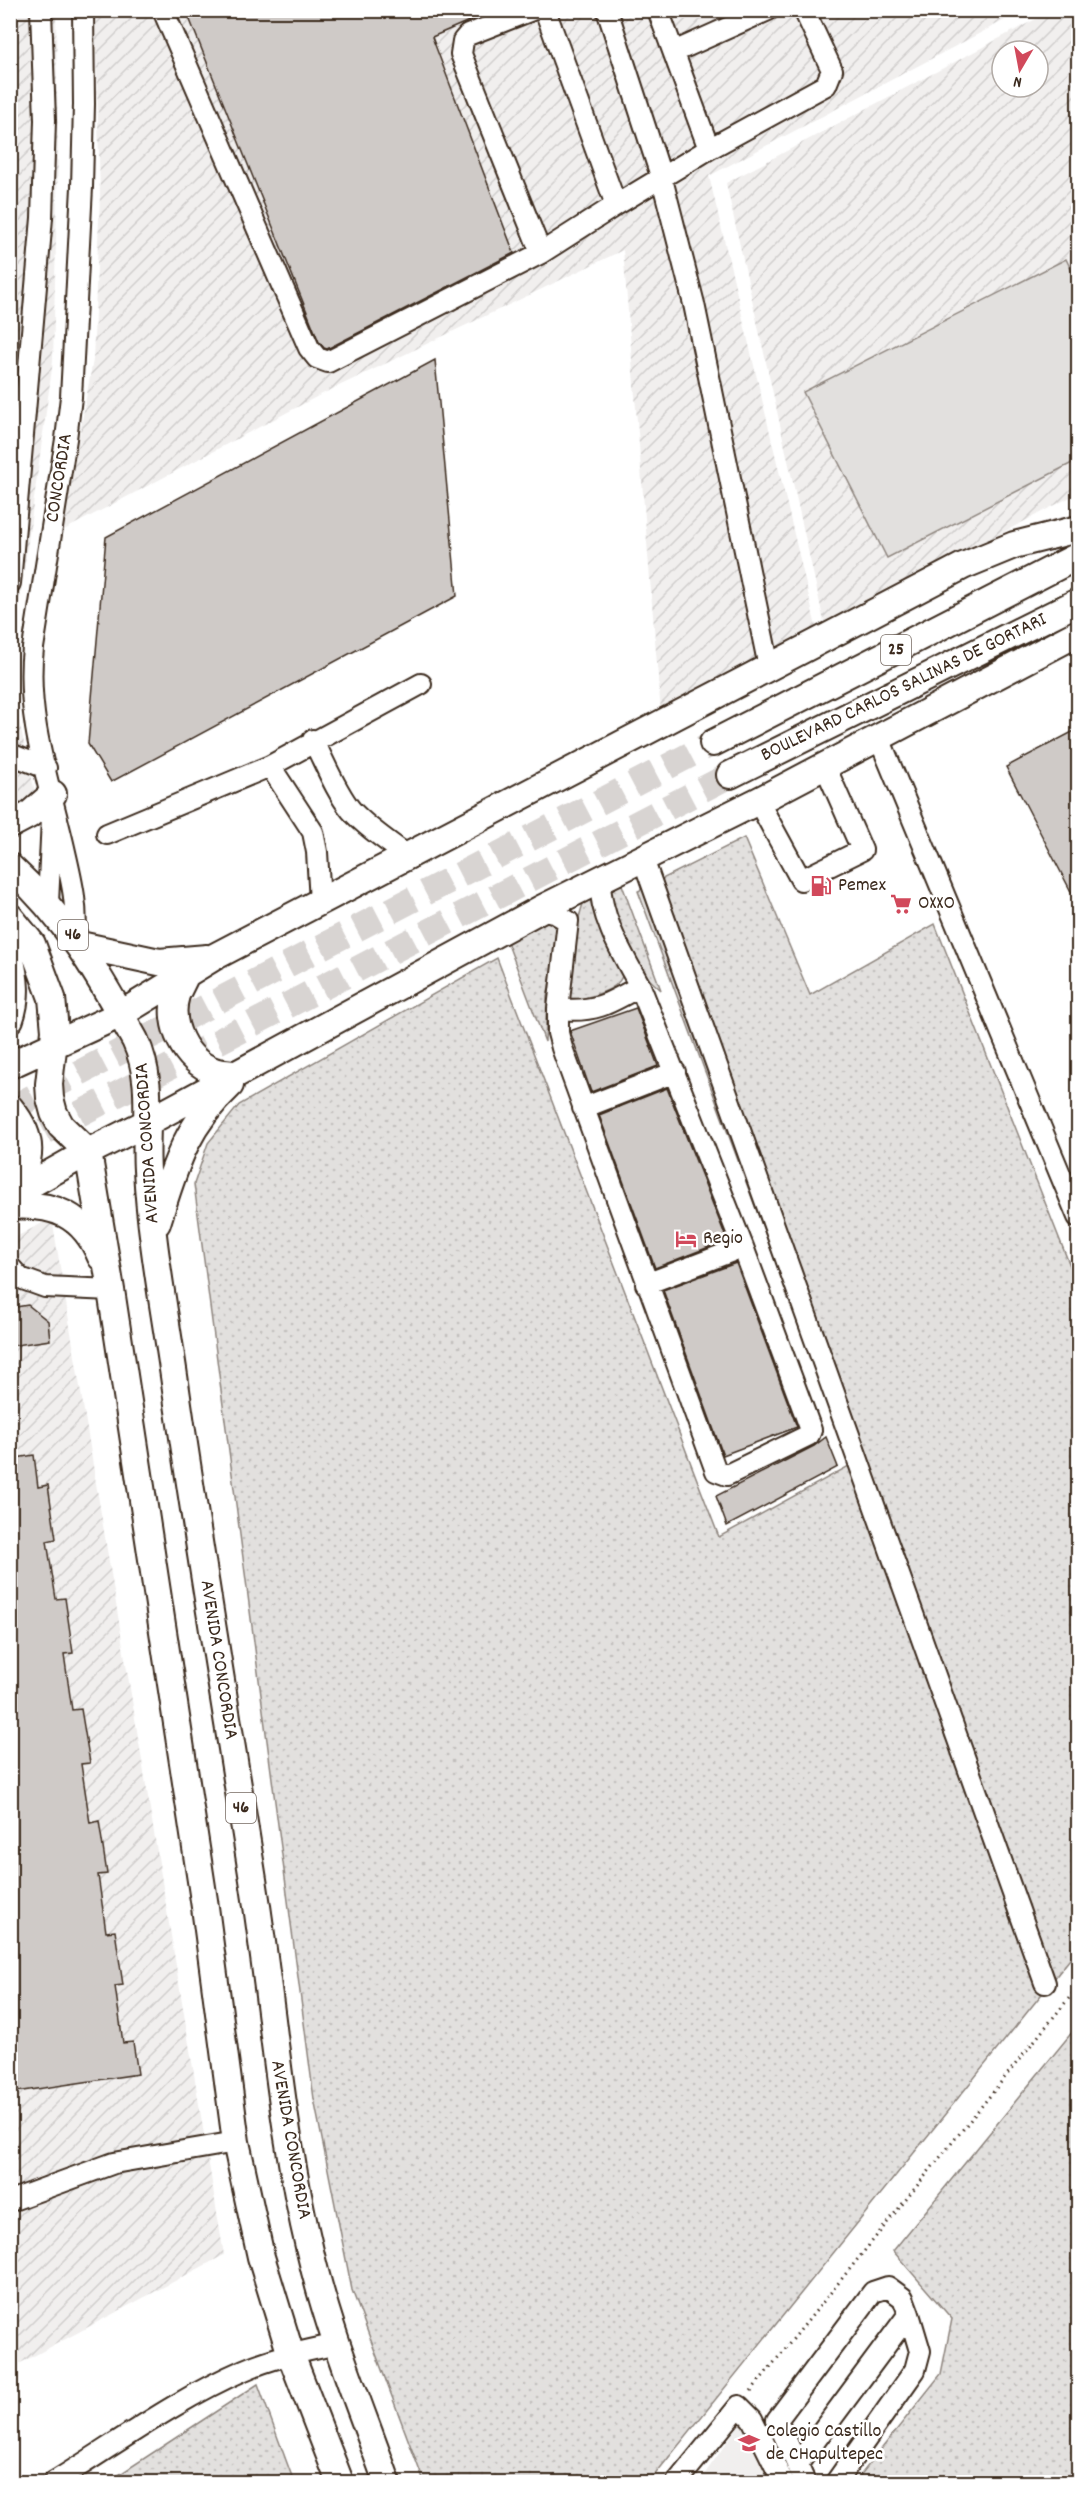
<svg xmlns="http://www.w3.org/2000/svg" width="1089" height="2493" font-family="Dekko,sans-serif">
<style>
.built{fill:#f1efee}
.industrial{fill:url(#industrial-furrows);fill-rule:evenodd}
.grass{fill:url(#grass-dots);stroke:#8e857e;stroke-width:1.5}
.park{fill:#e2e0de;stroke:#8e857e;stroke-width:1.5}
.building{fill:#cfcac7;stroke:#3b2a1e;stroke-width:1.5}
.lines{fill:none;stroke-linecap:round;stroke-linejoin:round}
.major-tunnel{stroke:#d8d4d2;stroke-width:26;stroke-dasharray:26 13;stroke-linecap:butt}
.minor-casing{stroke:#3b2a1e;stroke-width:24}
.major-casing{stroke:#3b2a1e;stroke-width:30}
.path{stroke:#3b2a1e;stroke-width:3;stroke-dasharray:1.5 4.5;stroke-linecap:butt}
.minor{stroke:#fff;stroke-width:20}
.major{stroke:#fff;stroke-width:26}
.labels{text-anchor:middle;dominant-baseline:central;stroke-width:5;stroke-linejoin:round;paint-order:stroke}
.shield{fill:#fff;stroke:#766a62;stroke-width:1.5}
.shield-label{font-size:18px;font-weight:bold;fill:#3b2a1e}
.street-label{font-size:20px;fill:#3b2a1e;stroke:#fff}
.poi-label{font-size:20px;fill:#3b2a1e;stroke:#fff;text-anchor:start}
</style>
<defs>
<pattern id="industrial-furrows" width="10" height="10" patternUnits="userSpaceOnUse" patternTransform="scale(1.5)"><rect width="10" height="10" fill="#f1efee"/><path d="M-1 1l2-2M0 10L10 0M9 11l2-2" fill="none" stroke="#d0cdcc"/></pattern>
<pattern id="grass-dots" width="8" height="8" patternUnits="userSpaceOnUse" patternTransform="scale(1.5)"><rect width="8" height="8" fill="#e2e0de"/><path d="M2 2h.1M6 6h.1" fill="none" stroke="#c3c0be" stroke-width="1.8" stroke-linecap="round"/></pattern>
</defs>
<rect width="100%" height="100%" fill="#fff"/>
<filter id="ink" filterUnits="userSpaceOnUse"><feTurbulence type="fractalNoise" baseFrequency=".0167" numOctaves="2"/><feDisplacementMap in="SourceGraphic" scale="12" xChannelSelector="R" yChannelSelector="G"/><feConvolveMatrix kernelMatrix="1 2 1 2 8 2 1 2 1" color-interpolation-filters="sRGB"/></filter>
<g filter="url(#ink)">
<path class="built" d="M754 2404 789 2482H699Z"/>
<path class="industrial" d="M11 11H56L58 161 53 361 11 665Z
M95 11H1022L709 176 817 631 661 713 623 250 320 395 62 531 93 360 100 195Z
M1051 11H1078V493L825 626 726 183ZM1002 51H1038V87H1002Z
M10 680 38 806 10 827Z
M52 1218 224 2255 11 2368 10 1240Z"/>
<path class="grass" d="M744 838 810 995 935 924 1078 1286V1949L649 2482H424L352 2290 314 2099 194 1184 208 1143 239 1105 497 958 719 1537 851 1465 638 891Z
M618 874 661 990 638 969 618 938 609 890Z
M593 897 594 910 624 970C621 992 592 995 574 1001L566 997 575 931 584 900Z
M546 919 556 922 560 929 547 997 545 1042 503 931Z
M1078 2025V2482H855L941 2374 952 2319 893 2251Z
M258 2384 294 2482H108Z"/>
<path class="park" d="M1066 259 1078 284V460L887 558 803 392Z"/>
<path class="building" d="M186 10H494L432 37 514 253 327 349 324 348 319 342Z
M435 360 457 596 111 782 88 744 106 537Z
M1078 729V905L1006 767Z
M636 1008 658 1066 591 1092 570 1031Z
M667 1088 727 1240 655 1268 599 1115Z
M736 1263 797 1427 723 1455 663 1290Z
M28 1305 48 1321 50 1340 10 1346V1308Z
M826 1437 838 1467 727 1526 716 1496 814 1446Z
M34 1455 38 1487 48 1485 56 1539 47 1541 56 1599 65 1598 73 1653 64 1654 72 1710 81 1709 90 1763 81 1764 90 1823 99 1821 107 1874 98 1875 106 1932 115 1931 123 1985 115 1986 123 2043 133 2042 138 2074 10 2093V1459Z"/>
<g class="lines">
<path class="major-tunnel" d="M10 1109 713 743
M10 1150 730 775"/>
<defs>
<path id="minor" d="M163 10 309 348 317 358 328 362 541 253 616 205 545 10
M532 10 468 35 463 41 461 54 541 253
M607 10 662 179 694 304 769 667
M658 10 709 149
M674 52 768 10
M616 205 709 149 826 85 832 70 804 10
M10 583 42 218 45 120 41 10
M879 738 1078 1217
M313 740C325 763 335 790 351 810 367 828 389 842 409 857
M10 754 46 768
M270 766 313 832 317 852 320 902
M758 801 801 880 862 850 825 766
M107 834 270 766 421 684
M643 859 1045 1983
M48 903 52 818
M541 909 553 912 568 921 558 1009C594 1013 609 1004 640 986 623 955 600 918 600 881
M75 938C78 908 72 882 65 852 50 785 25 717 33 648L66 439 71 397 82 187 84 104 83 10
M558 1009V1033L562 1048 716 1471 727 1475 809 1435 811 1430 743 1247 640 986
M583 1108 675 1072
M10 1267 20 1278 45 1287 111 1290
M646 1284 743 1247
M10 2201 114 2163 236 2142
M797 2465 909 2314
M54 2482C116 2444 177 2399 244 2370 273 2357 306 2351 337 2344
M677 2482 739 2406 752 2419 783 2482
M805 2482 777 2420 873 2292 888 2287 903 2298 909 2314 920 2351 915 2370 836 2482"/>
<path id="major" d="M713 743 1078 556
M730 775 1078 602
M10 825 29 815 53 794
M10 867C68 920 97 972 135 1040 155 1083 144 1125 147 1170 151 1244 166 1317 176 1390 200 1556 228 1721 254 1886 273 2008 281 2131 310 2251 328 2330 360 2406 387 2482
M10 917 32 944 52 998 55 1031 49 1084 50 1098 54 1113 61 1126 88 1152 111 1290 205 1907 236 2142 261 2257 291 2355 340 2482
M80 945 159 962 207 958
M10 956C15 978 18 997 10 1019
M186 974C183 981 179 988 176 995 167 1024 185 1061 214 1071 220 1073 227 1073 233 1074
M10 1065 121 1014 214 957 963 566 1014 545 1078 529
M10 1108C36 1140 31 1158 15 1193
M10 1196 88 1152 148 1122 541 909 758 801 1078 633
M10 1206C54 1203 83 1214 101 1257
M157 1223C175 1166 185 1127 230 1085"/>
</defs>
<use href="#minor" class="minor-casing"/>
<use href="#major" class="major-casing"/>
<path class="path" d="M751 2391 1078 1987"/>
<use href="#minor" class="minor"/>
<use href="#major" class="major"/>
</g>
</g>
<defs>
<symbol id="fuel-bare" viewBox="-9 -9 18 18"><path d="M-5.5-6h7V0h2V4h1.3V-2.5L3-4.5l.8-.8L6-3V5H2.5V1h-1V6h-7ZM-4.2-4.7v3.2H.2V-4.7Z" fill="#d1495b" stroke="#fff" stroke-width="2.5" paint-order="stroke"/></symbol>
<symbol id="supermarket-bare" viewBox="-9 -9 18 18"><path d="M-6-5.5h2.5l.6 2H6L4.5 2H-2.5L-4.4-4H-6ZM-1.5 3.2a1.3 1.3 0 1 0 .1 0ZM3 3.2a1.3 1.3 0 1 0 .1 0Z" fill="#d1495b" stroke="#fff" stroke-width="2.5" paint-order="stroke"/></symbol>
<symbol id="hotel-bare" viewBox="-9 -9 18 18"><path d="M-6-4.5h1.5V1H6V5H4.5V3h-9V5H-6ZM-4 0a1.8 1.8 0 1 1 3.6 0ZM.5 0V-2.5h3Q6-2.5 6 0Z" fill="#d1495b" stroke="#fff" stroke-width="2.5" paint-order="stroke"/></symbol>
<symbol id="school-bare" viewBox="-9 -9 18 18"><path d="M0-5L7-2L0 1L-7-2ZM-4 1L0 2.5L4 1V4Q0 6-4 4Z" fill="#d1495b" stroke="#fff" stroke-width="2.5" paint-order="stroke"/></symbol>
</defs>
<g fill-rule="evenodd">
<use href="#fuel-bare" x="806" y="871" width="30" height="30"/>
<use href="#supermarket-bare" x="886" y="889" width="30" height="30"/>
<use href="#hotel-bare" x="671" y="1224" width="30" height="30"/>
<use href="#school-bare" x="734" y="2428" width="30" height="30"/>
</g>
<g class="labels">
<g class="shield">
<rect x="881" y="635" width="30" height="30" rx="4.5"/>
<rect x="58" y="920" width="30" height="30" rx="4.5"/>
<rect x="226" y="1793" width="30" height="30" rx="4.5"/>
</g>
<g class="shield-label">
<text x="896" y="650">25</text>
<text x="73" y="935">46</text>
<text x="241" y="1808">46</text>
</g>
<g class="street-label">
<text transform="translate(60 478) rotate(-81)">CONCORDIA</text>
<text transform="translate(904 688) rotate(-26)">BOULEVARD CARLOS SALINAS DE GORTARI</text>
<text transform="translate(148 1143) rotate(-94)">AVENIDA CONCORDIA</text>
<text transform="translate(218 1660) rotate(81)">AVENIDA CONCORDIA</text>
<text transform="translate(290 2140) rotate(80)">AVENIDA CONCORDIA</text>
</g>
<g class="poi-label">
<text x="838" y="886">Pemex</text>
<text x="918" y="904">OXXO</text>
<text x="703" y="1239">Regio</text>
<text x="766" y="2432">Colegio Castillo<tspan x="766" dy="23">de CHapultepec</tspan></text>
</g>
</g>
<rect width="1089" height="2493" fill="none" stroke="#fff" stroke-width="36"/>
<rect x="18" y="18" width="1053" height="2457" fill="none" stroke="#3b2a1e" stroke-width="2" filter="url(#ink)"/>
<g transform="translate(1020 69) rotate(190)"><circle r="28" fill="#ffffff" stroke="#b1aaa5" stroke-width="1.5"/>
<path d="M0-4.5L10 22L0 15L-10 22Z" fill="#d1495b"/>
<text y="-9" font-size="16" font-weight="bold" text-anchor="middle" fill="#3b2a1e">N</text>
</g>
</svg>
